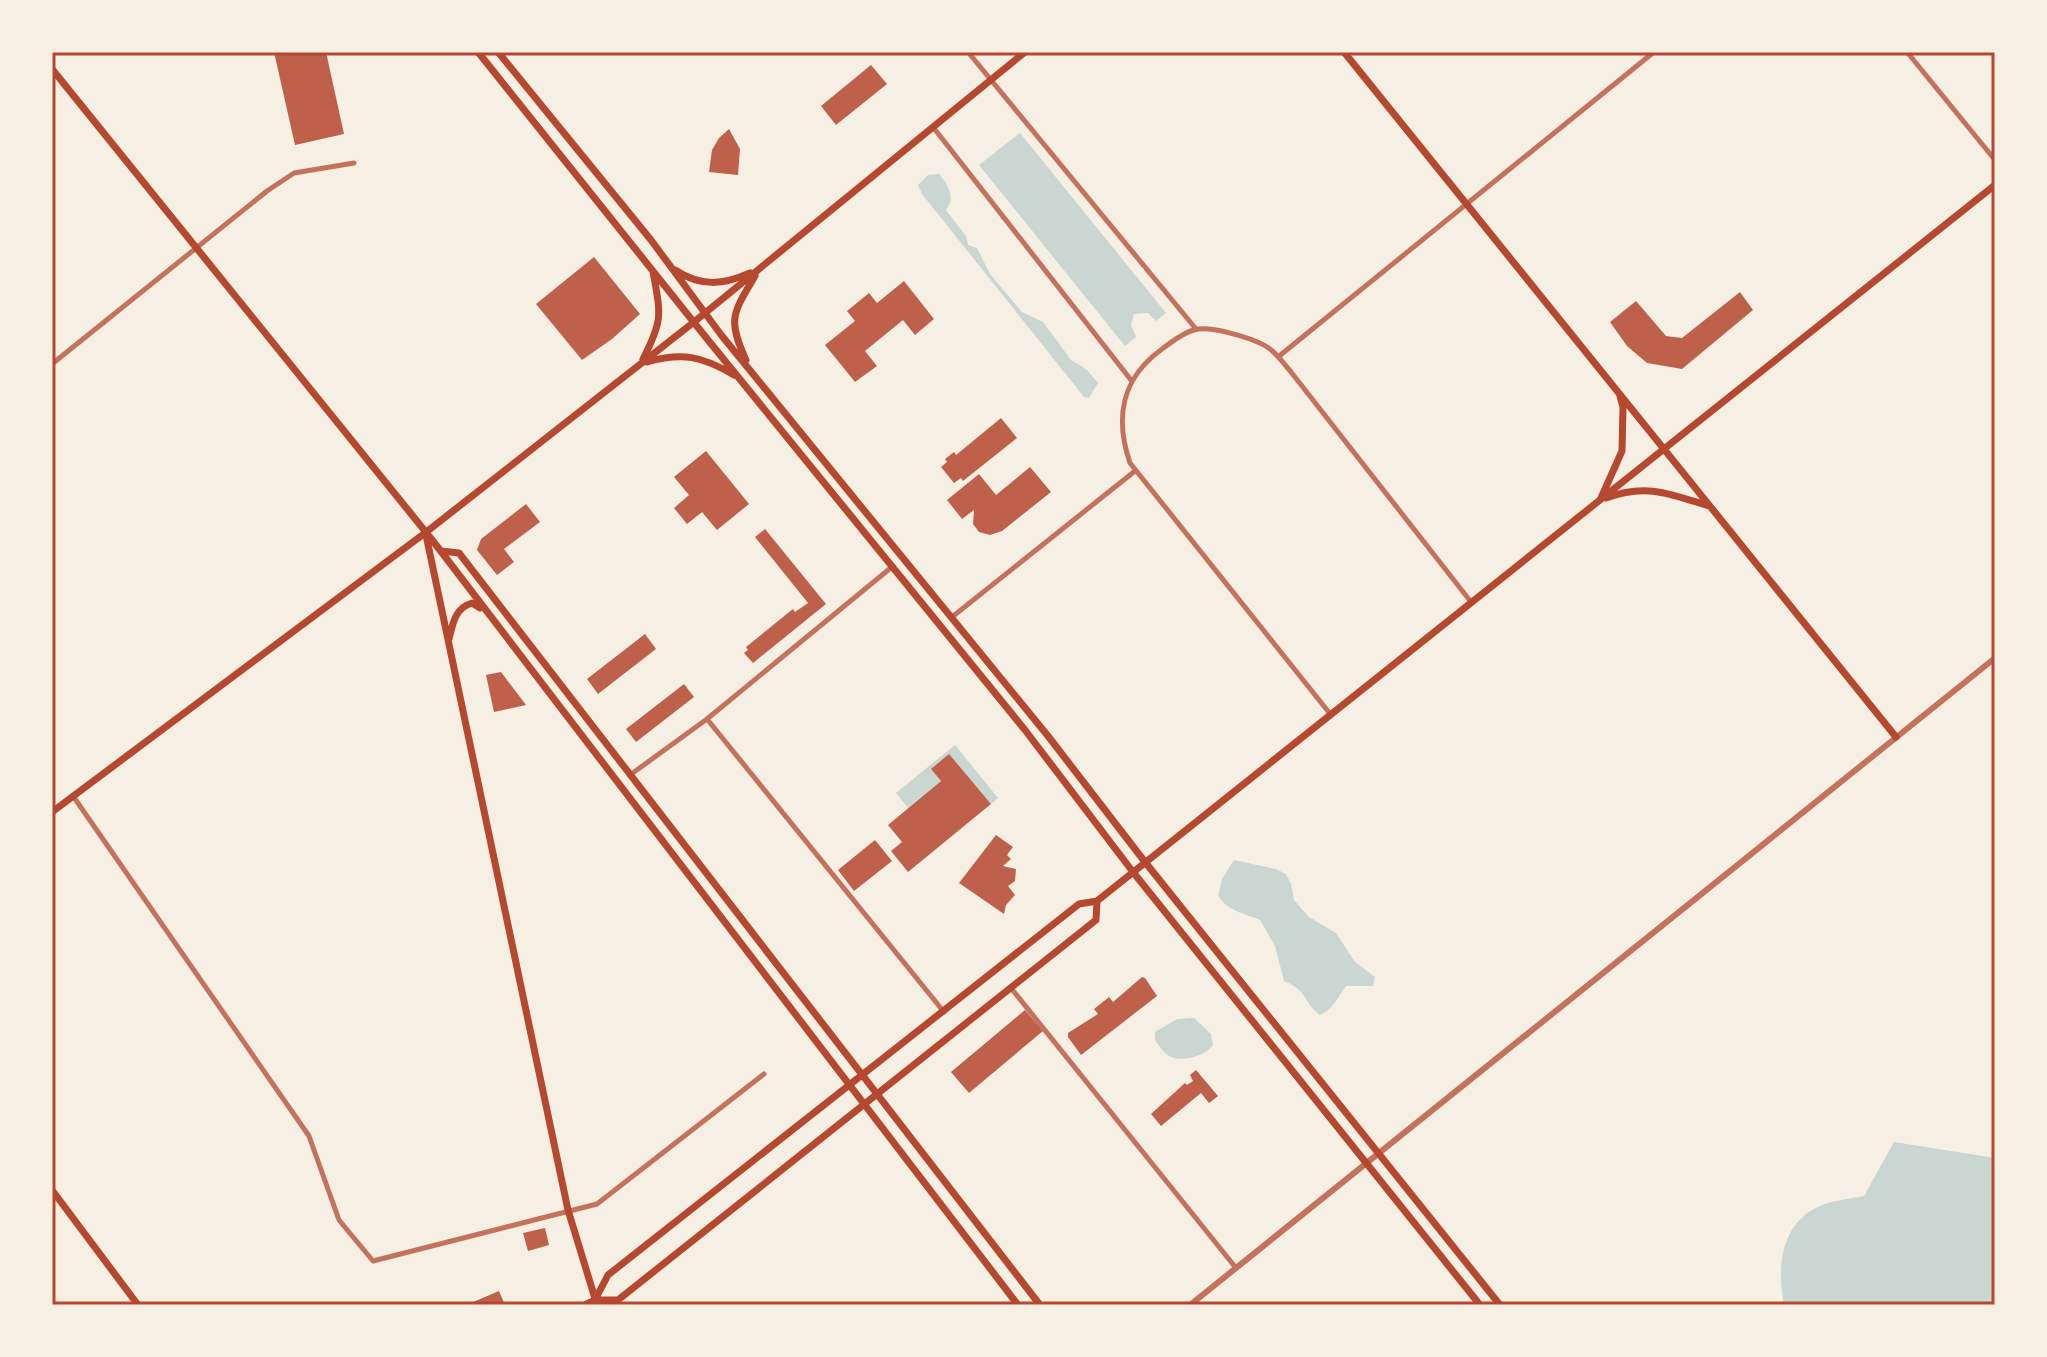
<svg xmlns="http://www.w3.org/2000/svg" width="2047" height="1357" font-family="'DM Sans',sans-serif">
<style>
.water{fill:#c9d6d2}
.building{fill:#bf614a}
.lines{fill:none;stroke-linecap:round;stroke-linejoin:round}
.path{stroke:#b5482f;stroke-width:2}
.minor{stroke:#c5725c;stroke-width:5}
.tertiary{stroke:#c5725c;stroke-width:6}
.secondary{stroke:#b5482f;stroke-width:7}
.primary{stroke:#b5482f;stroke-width:7}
.neatline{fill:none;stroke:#b5482f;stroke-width:3}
</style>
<rect width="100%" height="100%" fill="#f6efe4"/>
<path class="water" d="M1020 133 1166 313 1156 321 1148 313 1134 314 1131 325 1136 337 1125 346 979 165Z
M939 174C948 184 956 198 946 210L966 236 968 245 977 248 990 274 1022 312 1043 322 1071 360 1087 370 1098 383 1089 398 1084 397 922 194 918 185 928 175Z
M955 745 998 798 991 804 949 755 931 769 941 781 908 808 896 793Z
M1234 860 1276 869 1286 874 1291 884 1294 900 1300 907 1309 917 1336 933 1355 962 1375 977 1373 986H1346C1338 997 1333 1009 1320 1015 1302 1002 1310 992 1284 981L1275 946 1260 920C1244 913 1229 912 1218 896L1222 879Z
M1194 1018 1211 1034 1213 1045C1205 1056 1182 1063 1169 1056 1163 1052 1159 1046 1155 1040V1032L1177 1019Z
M1894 1142 1995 1158V1305H1784C1777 1268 1780 1223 1820 1206 1833 1200 1850 1199 1864 1196Z"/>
<path class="building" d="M274 52H326L344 134 295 145Z
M871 65 887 84 836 125 821 106Z
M729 129 740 149 738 175 709 172 712 150 719 138Z
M594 257 640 314 612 339 582 360 536 304Z
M904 281 934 319 915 335 903 320 865 351 877 366 855 382 825 345 855 321 847 311 869 293 877 303Z
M1740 292 1753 310 1682 369 1647 363 1627 346 1610 322 1636 301 1666 336 1682 338Z
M1001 418 1017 438 963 481 961 478 954 483 941 467 947 462 945 459 954 452 956 455Z
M706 451 749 504 717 530 702 512 687 524 674 508 689 495 674 477Z
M1030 467 1051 492 1002 531 990 535 979 532 973 524 974 510 962 519 947 500 979 474 996 495Z
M526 504 540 522 504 549 514 562 497 575 477 550 481 539Z
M765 529 826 604 753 663 744 653 748 650 746 647 793 609 795 612 808 603 755 537Z
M645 634 656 649 598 694 587 679Z
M501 672 526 705 494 712 486 675Z
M684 684 694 697 636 742 626 729Z
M949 754 991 804 908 872 891 851 902 842 888 825 941 781 931 769Z
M996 835 1013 847 1007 855 1011 859 1003 866 1016 869 1015 881 1008 886 1015 895 1006 905 1004 914 959 883Z
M875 840 892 861 854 891 838 870Z
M1142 977 1145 978 1157 996 1081 1055 1068 1037V1033L1098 1014 1094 1009 1109 997 1113 1002Z
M1025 1010 1043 1031 969 1093 951 1072Z
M1196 1070 1218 1096 1209 1103 1201 1093 1161 1126 1151 1114 1185 1083 1187 1085 1193 1081 1190 1075Z
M545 1228 549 1245 528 1251 523 1233Z
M499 1291 505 1305H466Z"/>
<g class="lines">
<path class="path" d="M1992 1305 1995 1299"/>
<path class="minor" d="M968 52 1196 329
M1907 52 1995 160
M933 127 1131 380
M1278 357 1654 52
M52 364 267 191 294 173 354 163
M952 617 1135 471
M1331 715 1130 463C1114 416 1122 378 1162 349 1172 342 1182 333 1194 330 1210 325 1257 339 1270 349 1278 355 1284 364 1291 372L1471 602
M707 719 944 1012
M630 775 707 719 893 566
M73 796 309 1136 339 1220 373 1261 597 1204 764 1074
M1011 988 1236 1268"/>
<path class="tertiary" d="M1190 1305 1995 658"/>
<path class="secondary" d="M1344 52 1896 737
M52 69 433 541 1018 1305
M1601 498 1622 451 1623 407 1620 396
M1606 498C1647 483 1670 494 1709 506
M426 535 568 1210 597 1305
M441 551 459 553 1040 1305
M449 639C453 623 455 608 472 603L480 608
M595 1300 608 1275 1079 904 1097 901 1995 185
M585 1305 595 1300H618L1096 920 1097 901"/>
<path class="primary" d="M478 52 708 340 1025 730 1133 872 1480 1305
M498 52 651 240 722 336 1048 736 1145 862 1500 1305
M675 270C701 287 723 285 750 273
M643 359C663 320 661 315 653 272
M746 360C727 319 733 313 755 276
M647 362C682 352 702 356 734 375
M52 812 425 533 694 322 1025 52
M52 1190 138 1305"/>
</g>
<rect width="2047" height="1357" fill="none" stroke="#f6efe4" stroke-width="108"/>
<rect x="54" y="54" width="1939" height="1249" class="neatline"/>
</svg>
